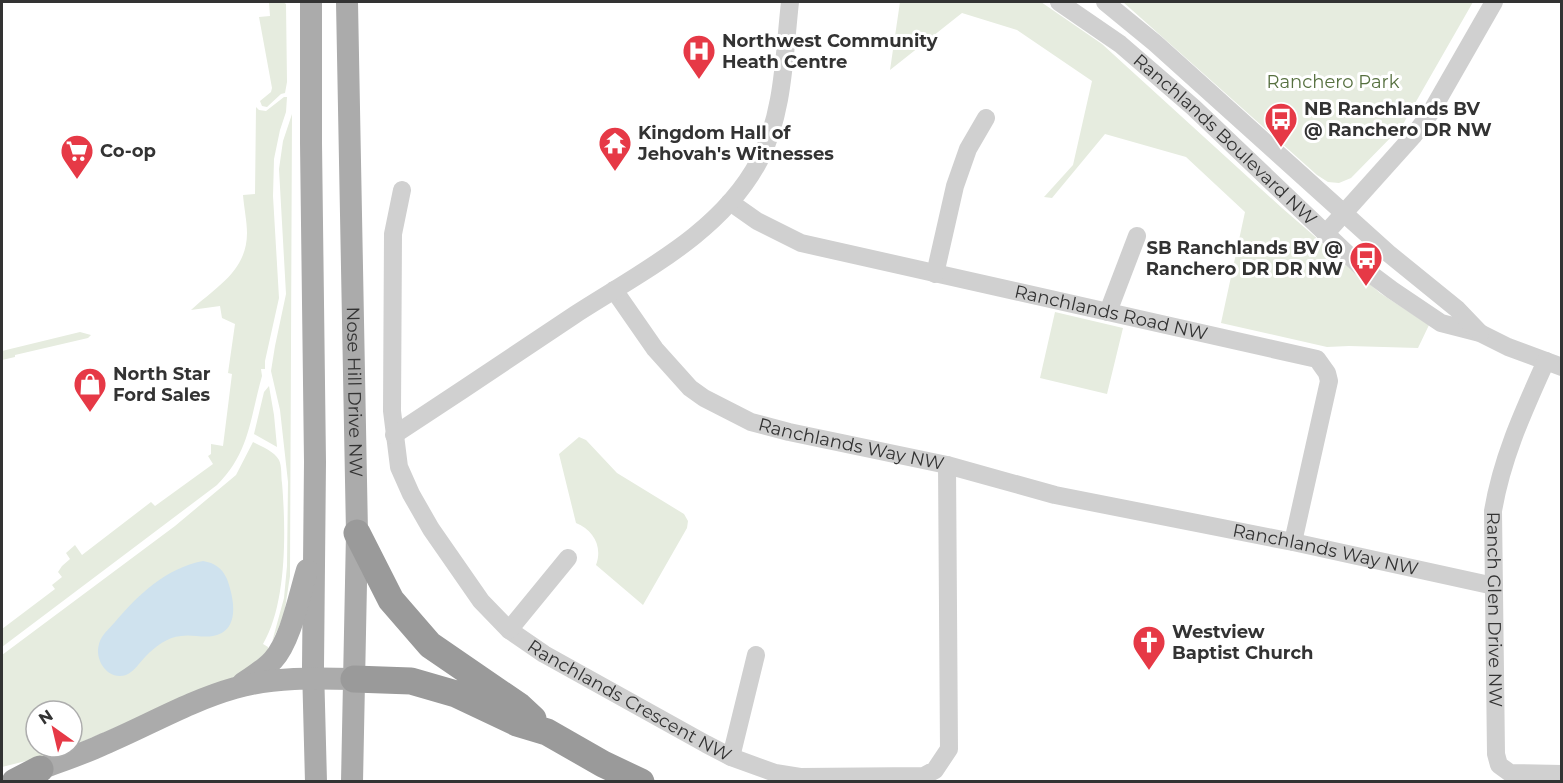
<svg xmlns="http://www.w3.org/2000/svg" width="1563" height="783" font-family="Montserrat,sans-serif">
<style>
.green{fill:#e6ecdf}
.water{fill:#cfe2ee}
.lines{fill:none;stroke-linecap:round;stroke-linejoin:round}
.minor{stroke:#d0d0d0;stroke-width:18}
.major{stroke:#ababab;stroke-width:22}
.highway{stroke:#9a9a9a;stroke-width:27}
.labels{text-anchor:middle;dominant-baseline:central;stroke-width:6;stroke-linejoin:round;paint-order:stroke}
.poi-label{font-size:18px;font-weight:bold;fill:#333;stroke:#fff;text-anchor:start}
.park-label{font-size:18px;fill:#56703f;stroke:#fff}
.street-label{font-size:18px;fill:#333;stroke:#fff}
</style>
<rect width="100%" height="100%" fill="#fff"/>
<path class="green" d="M269 2H283L286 4 287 82 285 93 281 94 267 107 262 106 260 101 271 92 272 88 259 17 270 16Z
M900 2H1041L1102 44 1282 208 1380 293 1429 325 1418 348 1349 346 1327 347 1221 323 1245 212 1186 157 1105 134 1052 198 1044 197 1073 165 1092 81 1017 30 962 13 890 70Z
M1123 2H1473L1402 126 1351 178 1339 183 1328 182 1317 175Z
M284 97H287L286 112 280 130 274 159 273 196 279 298 265 361V369H261L262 376C250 418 250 452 217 485L2 647V629L55 589 52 585 62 577 58 572 62 566 70 559 66 553 75 545 82 555 151 502 155 506 213 464 208 456 211 454V444L223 446 232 374 228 373 235 324 222 318 220 306 191 310C216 287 247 271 247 233 247 221 244 208 243 195L255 194 256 107 259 110 266 111Z
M292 114 290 576 284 615 272 642 284 598 287 566 288 482 280 410 271 371 275 346 286 294 279 169 283 141Z
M1055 312 1123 328 1107 394 1040 378Z
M80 332 91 335 88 338 15 355V357L2 360V351Z
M269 386 274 415 277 447 254 434 264 392Z
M579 437 586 440 617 473 684 514 688 521 687 528 643 605 596 565C603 546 593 530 576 523L559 454Z
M253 442C262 447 274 451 279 460 282 466 281 477 282 483 286 530 287 603 263 644L268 647 269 650 241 674 72 746V711H36V747H70L50 755 2 767V655L175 526 236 475Z"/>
<path class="water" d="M203 561C215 563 222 568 227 579 234 598 241 631 213 636 202 638 191 634 181 636 167 637 155 647 146 656 140 662 134 672 126 675 108 681 94 660 99 644 101 635 109 629 115 622 138 595 166 568 203 561Z"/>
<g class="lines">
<g class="minor">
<path id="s1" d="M1059 2 1120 44 1193 107 1360 266 1392 290 1441 323 1480 333 1508 347 1562 367"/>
<path d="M1105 2 1155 43 1388 253 1457 309 1480 333"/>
<path id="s2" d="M402 190 393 234 392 411 399 467 411 494 431 529 481 601 509 630 544 654 706 744 731 757 775 773 800 777 924 776 935 770 949 749 947 465"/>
<path id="s3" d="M730 202 757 221 801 243 1317 359 1327 373 1329 381 1293 542"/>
<path d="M1326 233 1414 135 1431 112 1494 2"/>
<path d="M935 274 955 186 968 149 986 118"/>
<path id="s4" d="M614 290 655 349 690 388 704 398 751 422 789 432 947 465 1055 495 1293 542 1494 586"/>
<path d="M1108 312 1137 236"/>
<path id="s5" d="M1546 361C1524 410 1502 457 1493 511L1496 754 1499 765 1510 773 1562 774"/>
<path d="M394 435C455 395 515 355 576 314 641 272 721 233 759 161 784 113 784 55 790 2"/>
<path d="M509 630 568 558"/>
<path d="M731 757 756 655"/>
</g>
<g class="major">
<path d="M311 2V143L315 462 313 667 316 782"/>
<path id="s6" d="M347 2 357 533 352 782"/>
<path d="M243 683C253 676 264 670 273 660 291 640 299 596 307 570"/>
<path d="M40 769C61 761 83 754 104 744 147 726 189 701 235 688 273 677 315 678 354 679"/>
</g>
<path class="highway" d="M357 533 391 600 430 645 519 706 533 719
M354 679 411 681 456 694 517 723 547 732 603 764 641 782
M15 782 40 769"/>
</g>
<defs>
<symbol id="hospital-pin" viewBox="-11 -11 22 30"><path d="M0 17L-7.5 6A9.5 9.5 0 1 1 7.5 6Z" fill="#e63946" stroke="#fff"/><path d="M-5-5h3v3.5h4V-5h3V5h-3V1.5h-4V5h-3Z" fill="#fff"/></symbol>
<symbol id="bus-pin" viewBox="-11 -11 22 30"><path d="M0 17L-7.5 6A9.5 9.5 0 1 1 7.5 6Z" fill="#e63946" stroke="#fff"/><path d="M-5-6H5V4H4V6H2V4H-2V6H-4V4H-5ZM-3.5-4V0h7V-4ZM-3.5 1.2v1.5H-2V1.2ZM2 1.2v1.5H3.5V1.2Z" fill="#fff"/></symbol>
<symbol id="temple-pin" viewBox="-11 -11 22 30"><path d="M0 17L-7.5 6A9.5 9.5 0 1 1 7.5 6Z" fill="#e63946" stroke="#fff"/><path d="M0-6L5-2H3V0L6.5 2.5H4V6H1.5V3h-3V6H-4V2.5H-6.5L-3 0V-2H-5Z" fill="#fff"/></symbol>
<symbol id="supermarket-pin" viewBox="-11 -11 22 30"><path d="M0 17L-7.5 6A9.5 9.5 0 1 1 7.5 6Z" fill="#e63946" stroke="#fff"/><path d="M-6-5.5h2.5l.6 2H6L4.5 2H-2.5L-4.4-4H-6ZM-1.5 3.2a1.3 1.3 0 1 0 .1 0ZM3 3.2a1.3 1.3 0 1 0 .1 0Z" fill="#fff"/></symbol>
<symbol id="shop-pin" viewBox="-11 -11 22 30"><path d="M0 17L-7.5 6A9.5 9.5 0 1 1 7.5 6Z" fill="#e63946" stroke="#fff"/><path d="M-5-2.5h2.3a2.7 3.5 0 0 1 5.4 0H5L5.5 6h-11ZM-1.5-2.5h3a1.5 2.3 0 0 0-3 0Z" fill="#fff"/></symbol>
<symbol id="church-pin" viewBox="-11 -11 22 30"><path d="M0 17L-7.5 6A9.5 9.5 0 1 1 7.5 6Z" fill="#e63946" stroke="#fff"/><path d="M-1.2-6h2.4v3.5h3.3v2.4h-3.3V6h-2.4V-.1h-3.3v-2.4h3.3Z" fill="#fff"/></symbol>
</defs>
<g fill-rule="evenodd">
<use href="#hospital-pin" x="680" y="32" width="38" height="52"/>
<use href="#bus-pin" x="1262" y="100" width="38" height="52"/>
<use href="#temple-pin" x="596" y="124" width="38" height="52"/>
<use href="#supermarket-pin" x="58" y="132" width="38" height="52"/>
<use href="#bus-pin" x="1347" y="239" width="38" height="52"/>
<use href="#shop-pin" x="71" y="365" width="38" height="52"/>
<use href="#church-pin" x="1130" y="623" width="38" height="52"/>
</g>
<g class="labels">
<g class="poi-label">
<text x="722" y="41">Northwest Community<tspan x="722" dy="21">Heath Centre</tspan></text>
<text x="1304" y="109">NB Ranchlands BV<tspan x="1304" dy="21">@ Ranchero DR NW</tspan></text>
<text x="638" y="133">Kingdom Hall of<tspan x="638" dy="21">Jehovah's Witnesses</tspan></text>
<text x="100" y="151">Co-op</text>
<text x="1343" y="248" text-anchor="end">SB Ranchlands BV @<tspan x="1343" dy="21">Ranchero DR DR NW</tspan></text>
<text x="113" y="374">North Star<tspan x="113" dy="21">Ford Sales</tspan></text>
<text x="1172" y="632">Westview<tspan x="1172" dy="21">Baptist Church</tspan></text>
</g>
<g class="park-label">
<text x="1333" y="82">Ranchero Park</text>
</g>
<g class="street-label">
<text stroke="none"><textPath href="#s1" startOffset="216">Ranchlands Boulevard NW</textPath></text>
<text stroke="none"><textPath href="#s3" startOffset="400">Ranchlands Road NW</textPath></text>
<text stroke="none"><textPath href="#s6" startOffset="390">Nose Hill Drive NW</textPath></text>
<text stroke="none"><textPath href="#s4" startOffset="297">Ranchlands Way NW</textPath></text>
<text stroke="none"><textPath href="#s4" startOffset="783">Ranchlands Way NW</textPath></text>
<text stroke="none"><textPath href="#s5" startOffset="258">Ranch Glen Drive NW</textPath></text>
<text stroke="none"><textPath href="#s2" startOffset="616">Ranchlands Crescent NW</textPath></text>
</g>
</g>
<rect width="1563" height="783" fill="none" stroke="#333333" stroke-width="6"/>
<g transform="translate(54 729) rotate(326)"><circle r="28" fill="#ffffff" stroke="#adadad" stroke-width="1.5"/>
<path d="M0-4.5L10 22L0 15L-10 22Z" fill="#e63946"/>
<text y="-9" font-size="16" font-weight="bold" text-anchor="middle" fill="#333333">N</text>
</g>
</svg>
